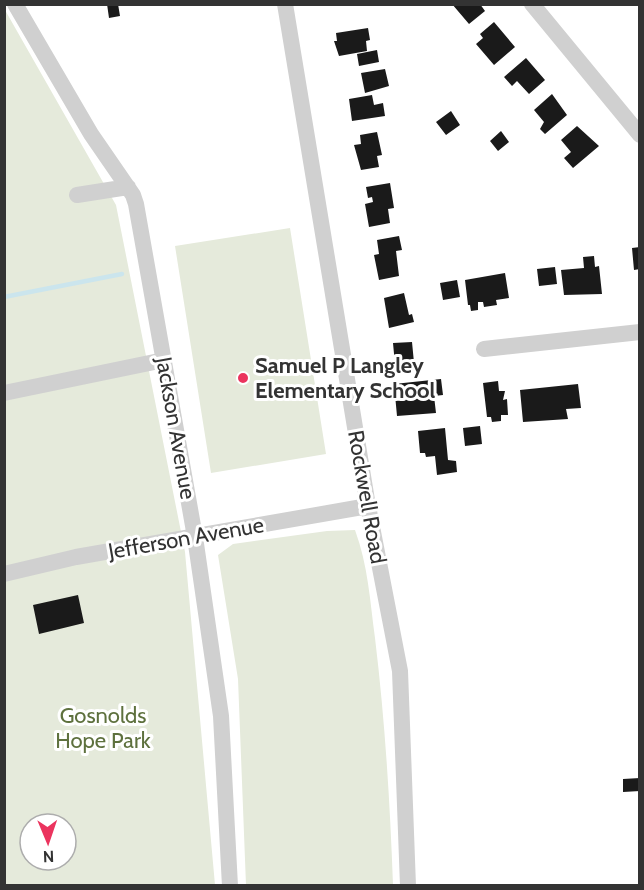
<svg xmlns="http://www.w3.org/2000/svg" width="644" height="890" font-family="Cabin,sans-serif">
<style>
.green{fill:#e5eadb;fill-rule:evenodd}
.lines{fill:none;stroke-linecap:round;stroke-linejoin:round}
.stream{stroke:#cbe5ed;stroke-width:4.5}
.building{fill:#1a1a1a}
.minor{stroke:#d0d0d0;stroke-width:16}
.poi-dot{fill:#eb345e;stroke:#fff;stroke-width:2}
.labels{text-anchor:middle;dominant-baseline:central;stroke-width:6;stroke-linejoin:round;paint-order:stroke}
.poi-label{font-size:22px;font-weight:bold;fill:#333;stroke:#fff;text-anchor:start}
.street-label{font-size:22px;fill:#333;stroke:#fff}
.park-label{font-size:22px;fill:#5e713e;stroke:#fff}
</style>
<rect width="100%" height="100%" fill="#fff"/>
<path class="green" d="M5 10 116 205 185 552 215 885H5ZM30 824H66V860H30Z
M290 228 326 454 211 473 175 246Z
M355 530C368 565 370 601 375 638 385 720 390 803 393 885H246L238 679 218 555 233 544 327 531Z"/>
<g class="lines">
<path class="stream" d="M4 297 122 274"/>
</g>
<path class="building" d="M107 4H118L120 16 109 18Z
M452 4H480L485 11 469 24Z
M494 22 515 47 494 65 476 44 483 38 480 34Z
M368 28 370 40 366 41 367 51 339 56 334 41H337L336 33Z
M377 50 379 62 359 66 357 54Z
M526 58 545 80 529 94 517 81 512 86 504 77Z
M385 69 389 86 365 93 361 73Z
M552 94 567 115 545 134 540 129 544 122 534 110Z
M372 95 374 105 383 103 385 116 352 121 349 99Z
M451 111 460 125 446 135 436 122Z
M577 126 599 146 573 168 564 158 571 152 561 140Z
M501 131 509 142 498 151 490 141Z
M377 132 382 155 377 156 379 167 361 170 354 145 361 144 360 135Z
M390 183 394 208 388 209 390 223 369 227 365 204 373 202 372 197 368 198 366 187Z
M399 236 402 250 396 251 399 276 379 280 374 255 379 254 377 240Z
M640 247V269L634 270 632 248Z
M594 256 595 267 599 266 602 294 564 295 561 270 584 268 583 257Z
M555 267 557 284 539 286 537 269Z
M505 273 509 298 496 300 497 305 484 307 483 302H478V310L471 311 470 305H468L465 280Z
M457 280 460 297 443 300 440 283Z
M404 293 409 315 412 314 414 322 389 328 384 298Z
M412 342 415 373 396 375 393 343Z
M441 379 443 395 434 396 436 413 397 416 394 384Z
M498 381 499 391H505L503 400 507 399 508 415H501V421L492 422 491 417H487L483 383Z
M578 384 581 408 566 409 568 419 523 422 520 390Z
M480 426 482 444 465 446 463 428Z
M445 428 448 460 456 461 457 472 437 475 435 456 426 457 425 453H420L418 431Z
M78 595 84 623 39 634 33 605Z
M640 778V791L623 792V779Z"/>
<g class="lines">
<path class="minor" d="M15 4 91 134 133 195 136 204 195 537 221 716 230 886
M285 4 368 506 400 671 408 886
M532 4 640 135
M77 195 128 187
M484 349 640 332
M4 393 164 360
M4 574 76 557 368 506"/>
</g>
<circle class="poi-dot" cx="243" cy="378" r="6"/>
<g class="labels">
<g class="poi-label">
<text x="255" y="365">Samuel P Langley<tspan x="255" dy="25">Elementary School</tspan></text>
</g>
<g class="street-label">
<text transform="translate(176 428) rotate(80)">Jackson Avenue</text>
<text transform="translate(367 497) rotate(80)">Rockwell Road</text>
<text transform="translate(186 538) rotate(-10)">Jefferson Avenue</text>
</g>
<g class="park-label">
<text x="103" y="715">Gosnolds<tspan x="103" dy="25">Hope Park</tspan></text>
</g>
</g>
<rect width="644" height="890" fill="none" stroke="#333333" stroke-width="12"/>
<g transform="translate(48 842) rotate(178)"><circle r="28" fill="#ffffff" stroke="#adadad" stroke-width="1.5"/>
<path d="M0-4.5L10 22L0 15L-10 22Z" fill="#eb345e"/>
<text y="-9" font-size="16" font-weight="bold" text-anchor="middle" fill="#333333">N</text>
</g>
</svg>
